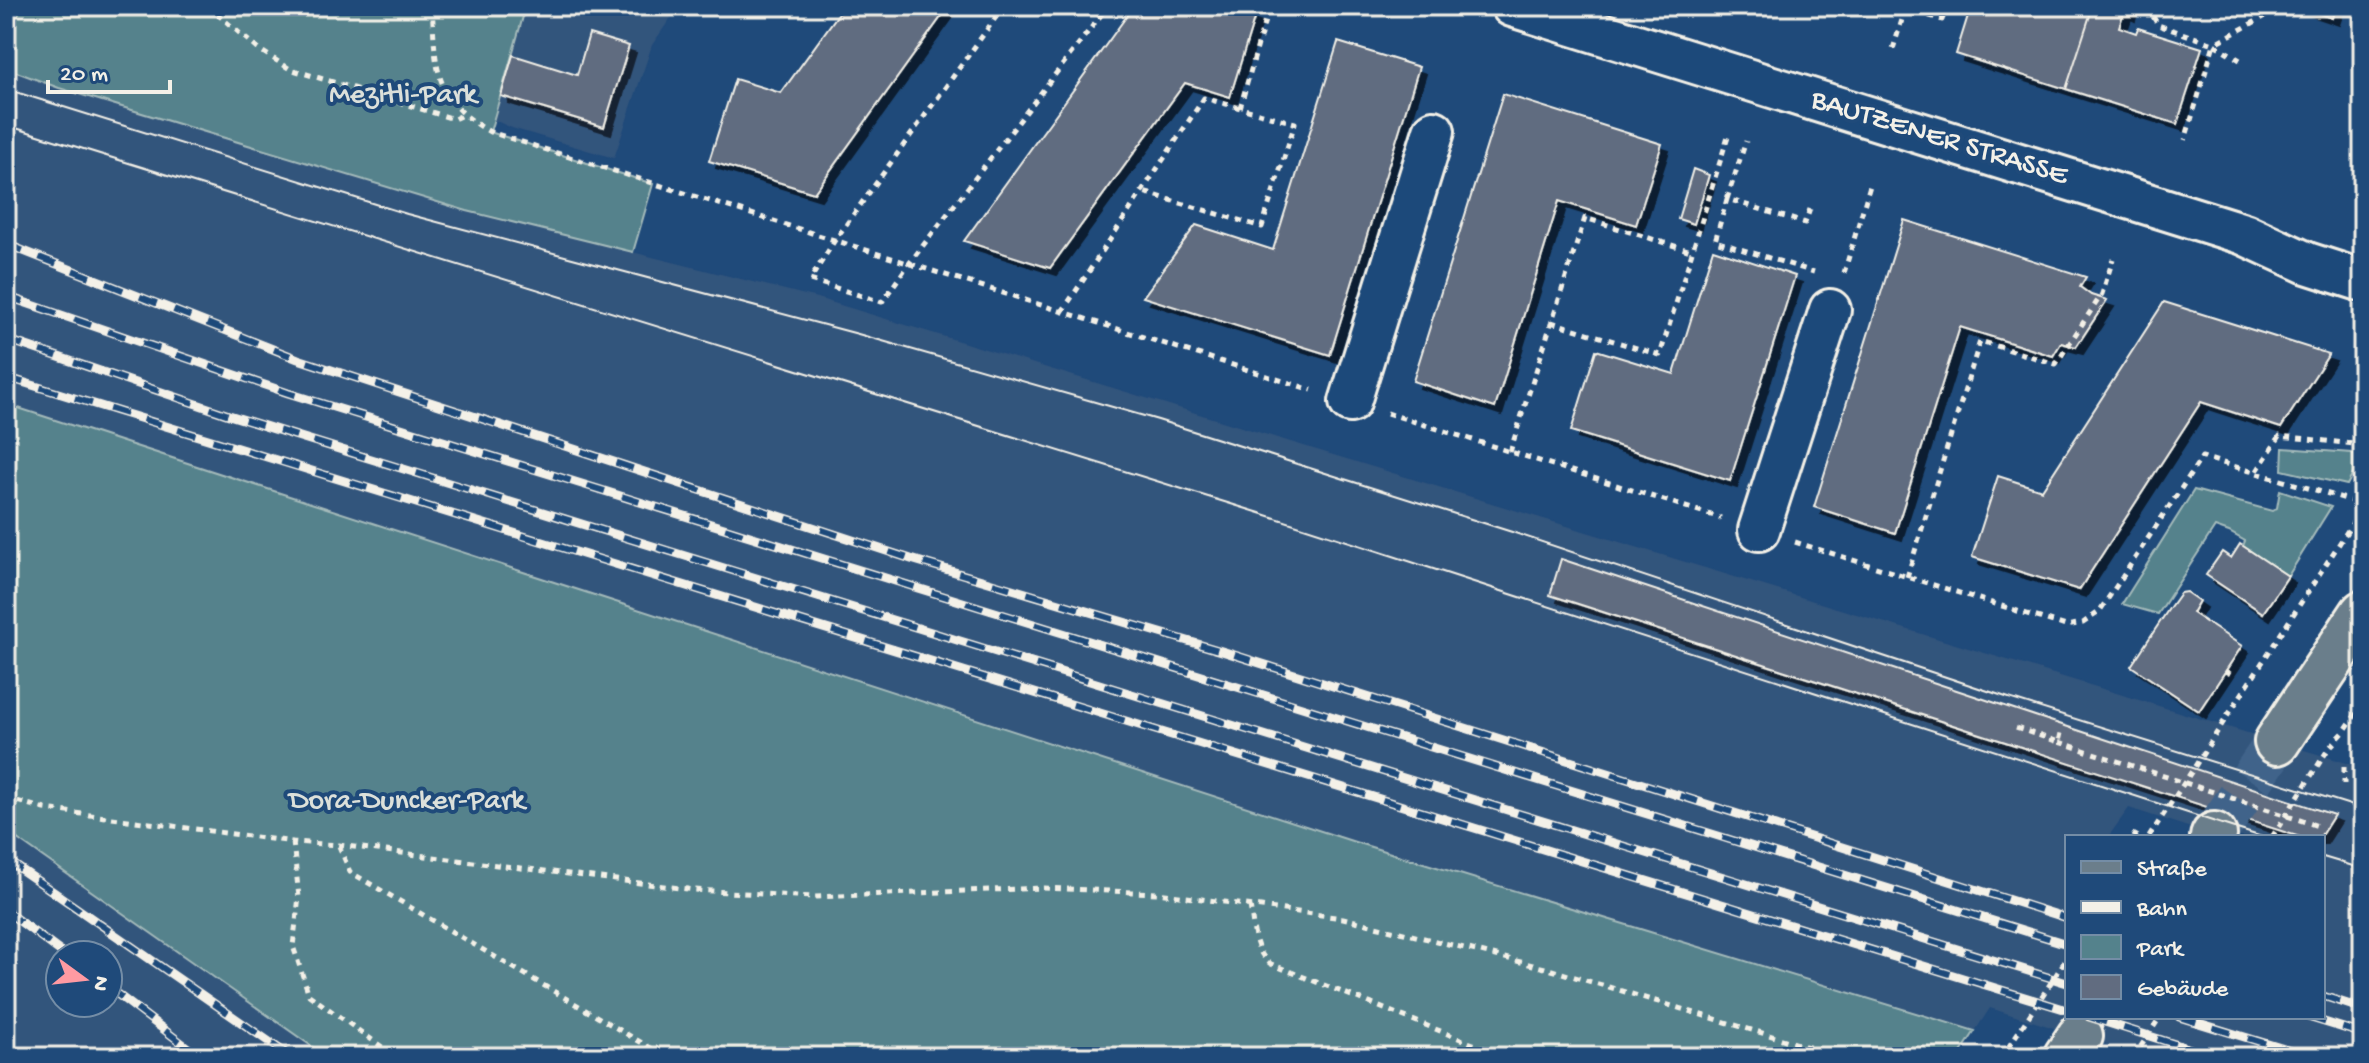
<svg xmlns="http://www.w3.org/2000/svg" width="2369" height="1063" font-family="'Gochi Hand',sans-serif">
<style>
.built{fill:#33547c;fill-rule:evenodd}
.green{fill:#54828c;stroke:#a4baba;stroke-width:2}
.building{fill:#616c80;stroke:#f4f1e8;stroke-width:2;filter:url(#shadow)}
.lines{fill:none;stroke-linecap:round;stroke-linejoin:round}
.major-tunnel{stroke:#3f638a;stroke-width:44;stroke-dasharray:44 22;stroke-linecap:butt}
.minor-casing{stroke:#f4f1e8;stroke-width:46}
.major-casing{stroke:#f4f1e8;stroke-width:50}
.path{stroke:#f4f1e8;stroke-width:5;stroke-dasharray:6 6;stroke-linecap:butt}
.minor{stroke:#1f4a7a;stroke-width:40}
.major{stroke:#6b7e8b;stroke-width:44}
.tram{stroke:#f4f1e8;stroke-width:2}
.rail-casing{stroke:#f4f1e8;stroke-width:9}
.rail{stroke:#1f4a7a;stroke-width:6;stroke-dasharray:18;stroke-linecap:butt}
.path-bridge{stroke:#f4f1e8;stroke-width:5;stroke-dasharray:6 6;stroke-linecap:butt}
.labels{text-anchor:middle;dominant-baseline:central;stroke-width:8;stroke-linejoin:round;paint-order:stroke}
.park-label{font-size:30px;fill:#dce0da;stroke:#1f4a7a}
.street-label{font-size:30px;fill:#f4f1e8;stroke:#1f4a7a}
</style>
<defs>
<filter id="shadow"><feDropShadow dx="7" dy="7" stdDeviation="0" flood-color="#0009"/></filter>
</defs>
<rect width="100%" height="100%" fill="#1f4a7a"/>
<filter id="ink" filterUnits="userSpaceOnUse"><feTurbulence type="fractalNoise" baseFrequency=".0125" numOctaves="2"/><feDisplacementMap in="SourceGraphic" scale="16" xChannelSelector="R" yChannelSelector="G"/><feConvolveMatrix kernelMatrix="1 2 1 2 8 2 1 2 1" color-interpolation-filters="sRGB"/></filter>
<g filter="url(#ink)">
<path class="built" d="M526 6H679L652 45 614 158 512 128 494 120Z
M6 68 59 88 467 211 817 298 2363 768V1057H2146L1990 1008 1975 1031 1358 843 6 404ZM2129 808 2219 837H2323V1017H2067V837H2108Z
M6 831 228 988 327 1057H6ZM60 955H108V1003H60Z"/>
<path class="green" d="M6 6H526L490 132 653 184 633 252 467 211 59 88 6 68Z
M6 404 1358 843 1975 1031 1958 1057H327L6 831Z
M2283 448 2352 453 2361 459 2347 485 2282 470Z
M2194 490 2272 511 2277 508 2280 490 2331 507 2288 576 2243 546 2245 541 2229 532 2215 527 2158 614 2122 604Z"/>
<path class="building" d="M844 6H949L814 193 709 161 735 79 781 93Z
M1134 6H1224L1255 16 1230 97 1185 83 1050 268 964 241Z
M1971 6H2045L2057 10 2058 6H2093L2066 89 1956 54Z
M2093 6H2130L2128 14 2124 12 2119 27 2136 33 2138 28 2202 48 2177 124 2066 89Z
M2303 6H2336L2332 18 2302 8Z
M589 34 629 46 604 127 501 96 513 55 577 75Z
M1338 42 1419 67 1330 355 1143 297 1196 225 1273 250Z
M1503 94 1662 144 1636 225 1559 201 1495 408 1413 381Z
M1693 169 1709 175 1694 224 1678 219Z
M1904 220 2086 277 2080 287 2091 295 2107 300 2076 347 2061 343 2053 356 1960 327 1895 533 1814 507Z
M1713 249 1795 276 1730 481 1571 431 1596 350 1674 374Z
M2164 302 2329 354 2281 428 2201 402 2079 590 1972 557 1998 476 2042 490Z
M2240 544 2288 576 2263 613 2206 575 2222 552 2231 558Z
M1561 559 2334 815 2320 837H2300L1550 595Z
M2186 592 2199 601 2192 613 2242 646 2199 711 2131 666 2170 607 2180 593Z"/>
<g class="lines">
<path class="major-tunnel" d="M2214 835 2277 742"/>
<defs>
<path id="minor" d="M1512 6 2244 234 2307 263 2363 281
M1350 402 1434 131
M1759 530 1830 310"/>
<path id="major" d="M2277 742 2363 613
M2213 837 2214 835
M2066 1057 2080 1036"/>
</defs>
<use href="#minor" class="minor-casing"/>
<use href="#major" class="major-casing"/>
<path class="path" d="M208 6 258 49 290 69 454 119 464 114
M432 6C436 66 432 99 490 132L1312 390
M1004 6 835 240 810 280 882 302 908 265 1108 6
M2147 6 2158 25 2214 44 2185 140
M1906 8 1942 20 1947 6
M1893 49 1906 7
M2240 60 2214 44 2284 6
M1240 108 1269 6
M1727 199 1746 141
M1810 209 1805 223 1727 199 1715 241 1814 272
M1844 273 1871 182
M1062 312 1204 98 1295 123 1262 227 1140 191
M1551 322 1660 355 1728 136
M1387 413 1721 518
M1510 452 1585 218 1694 252
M2257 471 2280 436 2363 445
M1795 542 2066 626 2083 623 2099 612 2202 457 2363 504
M1907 577 1980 341 2056 364 2102 294 2113 259
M2225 671 2234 676
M2016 728 2059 742 2061 733
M2344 767V784
M6 798 45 809 293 842 339 845 695 890 812 897 1043 888 1157 893 1343 918 1545 968 1842 1057
M2132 834 2137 837
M2149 837 2363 507
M2272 837 2329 748 2343 733 2363 704
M293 842 299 897 293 946 309 995 396 1057
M339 846 350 872 666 1057
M1250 906C1254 927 1253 951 1271 964L1506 1057
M2002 1057 2067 958
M2134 1057 2160 1017"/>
<use href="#minor" class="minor"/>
<use href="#major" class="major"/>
<path class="tram" d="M6 89 407 214 858 334 1158 420 1512 532 2012 699 2363 809
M6 125 1260 513 2262 837
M2323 857 2363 869"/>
<defs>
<path id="rail" d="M6 244 298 359 911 559 1225 652 2067 918
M6 296 288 393 2067 944
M6 339 229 415 2067 983
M6 377 2067 1010
M6 859 291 1057
M6 911 65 955
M108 987 200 1057
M2323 996 2363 1009
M2089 1017 2216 1057
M2179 1017 2310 1057
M2308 1017 2363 1034"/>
</defs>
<use href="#rail" class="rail-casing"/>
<use href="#rail" class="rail"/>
<path class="path-bridge" d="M2059 742 2318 826"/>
</g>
</g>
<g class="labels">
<g class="park-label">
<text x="403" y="96">Mezitli-Park</text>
<text x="407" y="802">Dora-Duncker-Park</text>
</g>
<g class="street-label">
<text transform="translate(1939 139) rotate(17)">BAUTZENER STRASSE</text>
</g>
</g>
<rect width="2369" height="1063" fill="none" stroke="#1f4a7a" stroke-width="32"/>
<rect x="16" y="16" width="2337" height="1031" fill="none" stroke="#f4f1e8" stroke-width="3" filter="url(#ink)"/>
<rect x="2065" y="835" width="260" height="184" fill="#1f4a7a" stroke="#748da6" stroke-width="2"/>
<rect x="2081" y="861" width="40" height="12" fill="#6b7e8b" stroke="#748da6" stroke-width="2"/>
<text x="2137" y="875" font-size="24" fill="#f4f1e8">Straße</text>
<rect x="2081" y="901" width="40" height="12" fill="#f4f1e8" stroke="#748da6" stroke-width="2"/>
<text x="2137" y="915" font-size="24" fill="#f4f1e8">Bahn</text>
<rect x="2081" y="935" width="40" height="24" fill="#54828c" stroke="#748da6" stroke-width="2"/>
<text x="2137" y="955" font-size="24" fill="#f4f1e8">Park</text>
<rect x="2081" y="975" width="40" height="24" fill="#616c80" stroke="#748da6" stroke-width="2"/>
<text x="2137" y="995" font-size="24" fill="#f4f1e8">Gebäude</text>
<g transform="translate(84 979) rotate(105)"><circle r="38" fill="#1f4a7a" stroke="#748da6" stroke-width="2"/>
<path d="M0-6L14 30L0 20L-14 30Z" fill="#ff9aa2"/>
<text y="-12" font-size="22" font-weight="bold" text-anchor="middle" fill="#f4f1e8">N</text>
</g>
<path d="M48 80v12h122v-12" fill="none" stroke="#f4f1e8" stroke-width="4"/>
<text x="60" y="80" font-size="24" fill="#f4f1e8" stroke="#1f4a7a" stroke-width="6" paint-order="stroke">20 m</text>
</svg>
